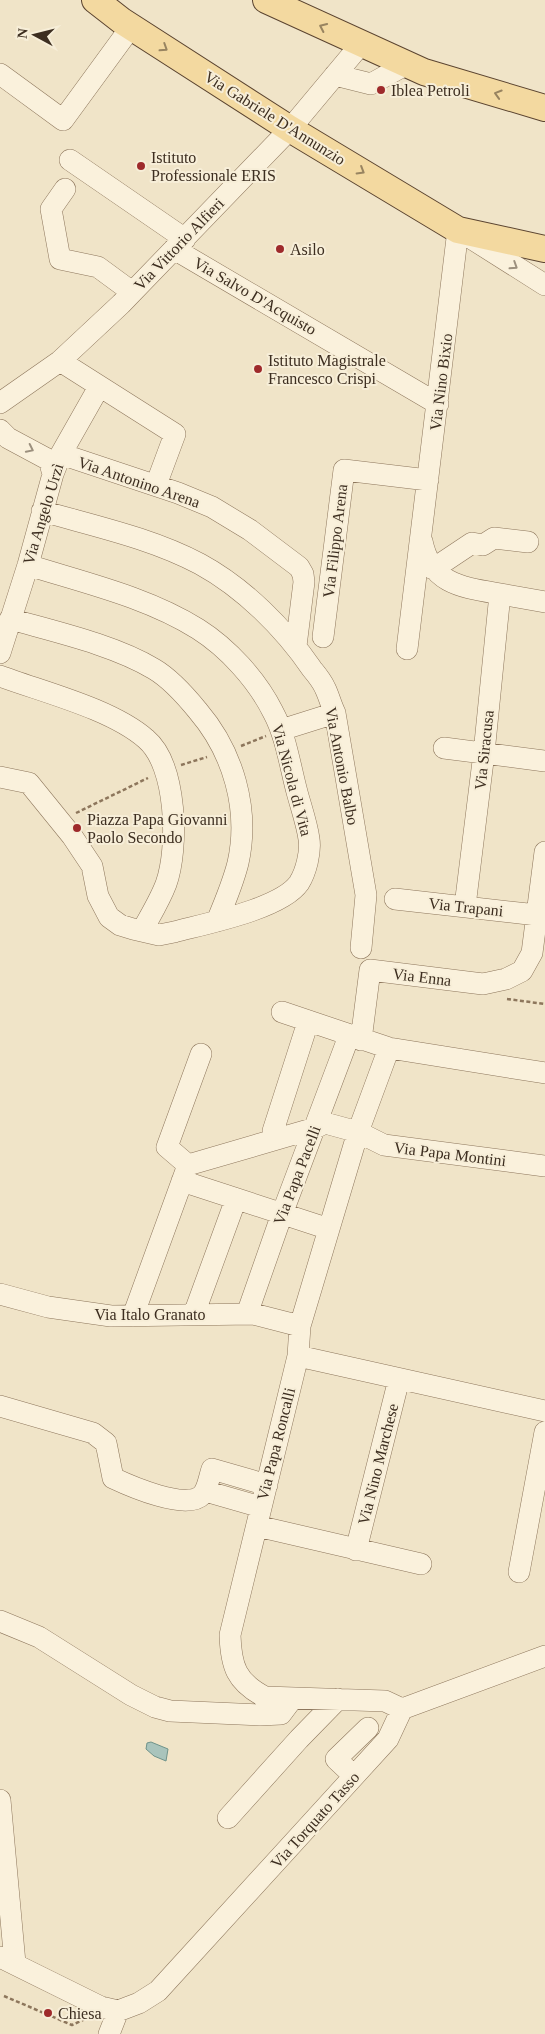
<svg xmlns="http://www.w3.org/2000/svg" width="545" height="2034" font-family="Georgia,serif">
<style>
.water{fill:#a9c4bc;stroke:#6f938a}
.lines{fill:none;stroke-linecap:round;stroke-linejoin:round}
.minor-casing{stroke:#8d765c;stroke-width:22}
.major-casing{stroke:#5b4430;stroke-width:28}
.path{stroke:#8d765c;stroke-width:2.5;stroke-dasharray:4 2.5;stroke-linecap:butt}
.minor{stroke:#faf1dc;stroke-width:21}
.major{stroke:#f3d9a0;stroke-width:26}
.oneway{stroke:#988460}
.oneway2{stroke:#9c907e}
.poi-dot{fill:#9e2a2b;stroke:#f7eed8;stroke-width:2}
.labels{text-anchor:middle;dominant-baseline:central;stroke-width:4;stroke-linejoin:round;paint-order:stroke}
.poi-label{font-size:16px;fill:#3d2e20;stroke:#f7eed8;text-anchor:start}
.street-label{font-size:16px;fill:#3d2e20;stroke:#f7eed8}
</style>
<rect width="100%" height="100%" fill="#f0e4c8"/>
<path class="water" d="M151 1742 168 1749 166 1761 154 1756 146 1749 147 1743Z"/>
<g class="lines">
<defs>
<path id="minor" d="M0 74 63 120 131 27
M335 75 371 84 407 64
M70 160 185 239
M65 189 51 209 60 259 98 267 132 292
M174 249 438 404
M60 361 175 434 156 485
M0 403 60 361 121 304 290 129 361 44
M0 430 8 438 49 460 53 474
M61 454 178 493 212 507 250 530 299 567 303 574 304 582 296 646
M42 511C94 526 151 538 200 564 244 588 284 628 312 669 317 675 322 681 325 688 329 696 331 705 335 713L366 895 361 948
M422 541C430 582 459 587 495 593 511 596 528 599 545 602
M433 569 472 543 483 545 494 538 528 542
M10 619C56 632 114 645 154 669 171 679 185 695 198 711 233 752 250 809 238 863 233 883 225 902 217 921
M323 637 344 470 428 480
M407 649 458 230 545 285
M0 653 28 565 53 474 61 454 99 387
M0 676C43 692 112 709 146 739 177 765 179 848 166 884 160 900 150 916 142 931
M281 730 335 713
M444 748 545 761
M0 777 29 783 72 836 92 866 98 896 109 917 120 925 133 929 159 935 174 932C204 924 281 909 299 883 306 872 311 852 309 839 307 824 301 807 297 792 290 766 286 736 273 712 257 680 228 648 198 629 147 597 85 583 28 565
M395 899 537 915
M465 906 484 753 500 594
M282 1012 389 1048 545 1073
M361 1040 370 970 483 984 506 979 522 971 532 953 545 852
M389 1048 358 1132 300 1326 298 1356 230 1635C231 1666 236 1682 265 1697L385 1701 402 1709
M273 1131 308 1022
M188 1165 315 1128 325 1123 358 1132 384 1145 545 1166
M188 1165 167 1147 201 1054
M182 1181 329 1229
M0 1294 48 1307 111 1316 253 1314 300 1326
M194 1314 236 1199
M247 1314 282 1214 349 1036
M133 1316 188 1165
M298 1356 545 1411
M0 1406 93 1433 106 1443 113 1478C130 1486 187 1511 202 1495 208 1489 209 1477 212 1469L267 1485
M205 1491 261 1507
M257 1526 421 1564
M356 1550 399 1379
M519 1572 545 1432
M0 1621 39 1637 131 1695 155 1707 170 1711 260 1715 281 1714 293 1698
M354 1776 336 1759 368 1728
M0 1800 15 1963
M228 1818 299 1739 338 1699
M0 1957 101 2007 118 2011 139 2003 158 1991 388 1739 402 1709 545 1656
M109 2034 118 2011"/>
<path id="major" d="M95 0 122 21 290 129 458 230 545 249
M266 0 424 72 545 108"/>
</defs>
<use href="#minor" class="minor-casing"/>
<use href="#major" class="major-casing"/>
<path class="path" d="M241 746 266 736
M181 765 207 757
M76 813 148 778
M507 999 545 1004
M4 1996 72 2025 85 2019"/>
<use href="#minor" class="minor"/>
<use href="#major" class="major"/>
</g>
<defs><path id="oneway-chevron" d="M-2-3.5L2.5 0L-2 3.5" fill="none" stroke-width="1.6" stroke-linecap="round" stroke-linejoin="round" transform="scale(1.25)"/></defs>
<g class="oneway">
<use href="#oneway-chevron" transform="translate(323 27) rotate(-155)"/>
<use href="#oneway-chevron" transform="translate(164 48) rotate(33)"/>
<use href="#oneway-chevron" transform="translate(498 94) rotate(-163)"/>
<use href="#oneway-chevron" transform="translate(361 171) rotate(31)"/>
</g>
<g class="oneway2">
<use href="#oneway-chevron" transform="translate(514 266) rotate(33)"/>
<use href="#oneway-chevron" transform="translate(30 449) rotate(26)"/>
</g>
<g class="poi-dot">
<circle cx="381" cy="90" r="5"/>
<circle cx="141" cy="166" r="5"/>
<circle cx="280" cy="249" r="5"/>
<circle cx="258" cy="369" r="5"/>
<circle cx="77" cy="828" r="5"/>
<circle cx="48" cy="2013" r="5"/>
</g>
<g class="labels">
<g class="poi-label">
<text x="391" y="90">Iblea Petroli</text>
<text x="151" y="157">Istituto<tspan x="151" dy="18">Professionale ERIS</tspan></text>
<text x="290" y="249">Asilo</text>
<text x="268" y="360">Istituto Magistrale<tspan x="268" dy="18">Francesco Crispi</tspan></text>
<text x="87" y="819">Piazza Papa Giovanni<tspan x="87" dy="18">Paolo Secondo</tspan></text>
<text x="58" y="2013">Chiesa</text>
</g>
<g class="street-label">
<text transform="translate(275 118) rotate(32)">Via Gabriele D'Annunzio</text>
<text transform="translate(179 244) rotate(-46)">Via Vittorio Alfieri</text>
<text transform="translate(255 296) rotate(30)">Via Salvo D'Acquisto</text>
<text transform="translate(441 382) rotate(-83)">Via Nino Bixio</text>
<text transform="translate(139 482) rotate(19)">Via Antonino Arena</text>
<text transform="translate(43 514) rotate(-73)">Via Angelo Urzì</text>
<text transform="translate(335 541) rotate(-83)">Via Filippo Arena</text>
<text transform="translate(484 750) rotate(-84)">Via Siracusa</text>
<text transform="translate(342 766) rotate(79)">Via Antonio Balbo</text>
<text transform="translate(292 780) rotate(75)">Via Nicola di Vita</text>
<text transform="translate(466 907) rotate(6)">Via Trapani</text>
<text transform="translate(422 977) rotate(7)">Via Enna</text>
<text transform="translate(450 1154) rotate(7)">Via Papa Montini</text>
<text transform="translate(297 1175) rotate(-69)">Via Papa Pacelli</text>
<text x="150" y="1314">Via Italo Granato</text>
<text transform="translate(276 1444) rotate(-76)">Via Papa Roncalli</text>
<text transform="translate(378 1464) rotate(-76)">Via Nino Marchese</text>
<text transform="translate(315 1820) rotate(-48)">Via Torquato Tasso</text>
</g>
</g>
<g transform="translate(35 35) rotate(277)" stroke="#f7eed8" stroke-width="4" paint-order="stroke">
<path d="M0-4L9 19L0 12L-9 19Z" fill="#3d2e20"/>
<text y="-8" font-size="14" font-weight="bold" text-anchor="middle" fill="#3d2e20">N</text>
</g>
</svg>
